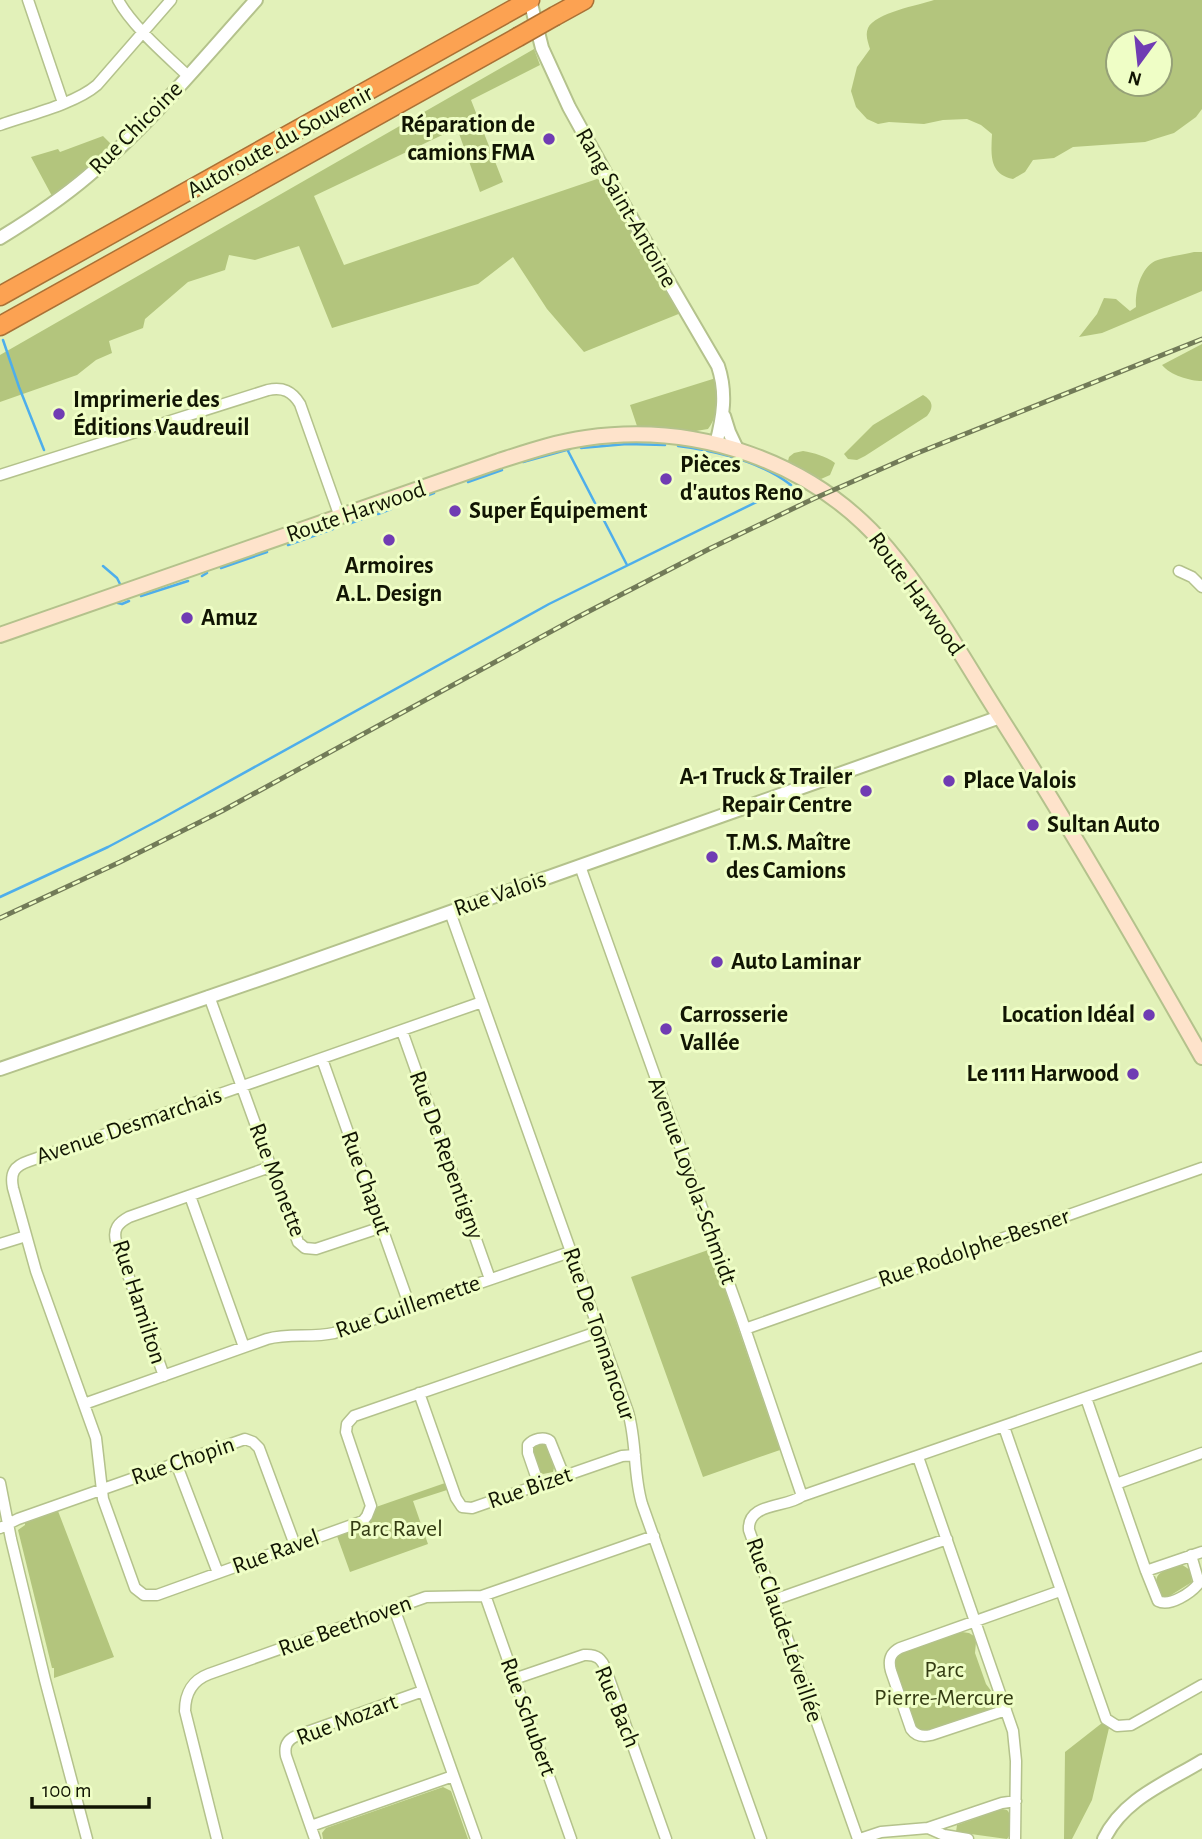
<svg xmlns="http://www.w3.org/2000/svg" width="1202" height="1839" font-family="'Alegreya Sans',sans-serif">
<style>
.green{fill:#b3c57d;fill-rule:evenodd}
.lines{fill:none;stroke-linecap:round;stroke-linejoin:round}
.stream{stroke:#4eaeeb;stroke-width:2.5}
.minor-casing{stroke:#b4c28c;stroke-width:13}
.tertiary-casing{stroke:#b4c28c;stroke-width:16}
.secondary-casing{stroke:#b4c28c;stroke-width:18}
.motorway-casing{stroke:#aa7136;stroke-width:21}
.minor{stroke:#fff;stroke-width:10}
.tertiary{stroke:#fff;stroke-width:12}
.secondary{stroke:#fee3cb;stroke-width:14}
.motorway{stroke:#fca252;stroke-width:18}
.rail-casing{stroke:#727b58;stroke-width:5}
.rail{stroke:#effec6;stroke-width:2.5;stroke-dasharray:8;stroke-linecap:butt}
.motorway-bridge-casing{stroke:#aa7136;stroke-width:21;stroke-linecap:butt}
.motorway-bridge{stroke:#fca252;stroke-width:18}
.poi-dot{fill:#703cb3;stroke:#effec6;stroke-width:2.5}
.labels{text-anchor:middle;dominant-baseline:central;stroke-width:6;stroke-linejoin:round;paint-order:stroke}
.poi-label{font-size:24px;font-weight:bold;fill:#111503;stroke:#effec6;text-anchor:start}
.street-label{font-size:24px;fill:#111503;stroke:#effec6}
.park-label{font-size:24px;fill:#343c13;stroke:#effec6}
</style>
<rect width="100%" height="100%" fill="#e2f1b9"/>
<path class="green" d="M934 0H1202V109L1196 117 1174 133 1145 142 1073 147 1054 158 1033 160 1025 172 1013 179C989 174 991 155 992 134L981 125 967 119 943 120 924 124 889 122 878 124 867 119 856 107 851 91 857 67 870 49C868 42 865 35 868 28 875 13 919 5 934 0ZM1160 42V84H1118V42Z
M534 49 540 65 471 100 503 182 480 192 457 128 314 196 344 265 597 179 602 181 605 187 681 313 584 352 547 309 513 257 478 284 332 328 299 246 255 260 229 255 225 270 188 282 145 319 143 328 109 341 112 353 96 360 77 375 0 402V355Z
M103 136 113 146 73 181 52 196 31 157 58 149 60 152Z
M1194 252H1202V291L1102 333 1079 337 1097 314 1104 298 1116 299 1130 311 1136 307C1135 292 1140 269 1155 261 1164 257 1183 255 1194 252Z
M1202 344V381C1190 381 1170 375 1162 365Z
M716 378C718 395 719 415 708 429L696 431 638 429 630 405Z
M923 395C933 401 934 407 927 416L865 456 857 460 848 459 844 454 873 425Z
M803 451C814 453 826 456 835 463L830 475 821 479 788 461 789 457 794 453Z
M711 1249 780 1450 703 1477 631 1277Z
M542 1443 546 1445 554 1468 553 1472 543 1474 541 1473 532 1448Z
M445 1483 447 1490 413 1501 428 1544 350 1572 337 1536C354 1530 373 1528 376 1507Z
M58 1511 114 1657 54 1678V1668H52L18 1530 25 1525V1523Z
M1181 1564 1190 1570 1192 1582 1168 1597 1161 1596C1149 1573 1161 1572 1181 1564Z
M962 1632 969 1633 974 1636 976 1642 975 1653 986 1684 995 1696 996 1700 993 1707 986 1711 929 1731H922L916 1726 895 1667V1659L899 1654Z
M1102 1723 1109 1728 1092 1800 1072 1839H1064L1065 1752Z
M443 1787 451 1791 468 1839H323L322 1833 326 1828Z
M1002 1809 1007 1810C1013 1816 1013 1833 1007 1839L956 1832 957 1825Z"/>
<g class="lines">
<path class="stream" d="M3 340 19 387 44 450
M581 448 627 444 665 445
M567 449 627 565
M523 462 570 449
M468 482 502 470
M418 499 434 493
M378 514 391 509
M351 523 362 519
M288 545 333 529
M103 566 117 578 120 584
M221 568 267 552
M202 576 207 573
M141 596 188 581
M118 603 122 604 129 601
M0 897 108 847 159 820 549 604 791 485C760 461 716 451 678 446"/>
<defs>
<path id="minor" d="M28 0 63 103
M118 0C132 26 166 55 188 76
M0 125C28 115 75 104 97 85L171 0
M0 475 268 390C283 387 292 391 300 404L340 517
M1179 571 1192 577 1202 587
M580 866 741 1317 802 1496
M450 912 628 1412C637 1442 633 1474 642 1504L761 1839
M209 996 298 1242 305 1248 316 1249 382 1227
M482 1002 29 1161C14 1166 10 1173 13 1188L36 1271 96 1438 103 1499 135 1588 144 1595H157L363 1521 367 1516 371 1506 346 1432 347 1424 354 1416 600 1331
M402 1031 490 1279
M322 1059 410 1307
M190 1196 244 1347
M0 1244 26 1236
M745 1329 1202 1168
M164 1376 116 1241C113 1229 118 1223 129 1217L270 1167
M419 1393 456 1498 462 1507 472 1508 622 1456 635 1455
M1086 1398 1146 1571 1202 1552
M84 1404 267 1339C289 1333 312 1338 334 1333L570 1252
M1004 1427 1106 1719 1117 1726 1131 1725 1202 1685
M918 1457 1013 1731 1016 1761 1015 1839
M176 1463 218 1573
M0 1483 11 1539 45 1680 87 1839
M1116 1484 1202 1453
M539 1485 528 1453V1445C533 1439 544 1436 550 1441L564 1476
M0 1528 18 1519 245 1439 253 1442 259 1448 295 1545
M1146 1571 1158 1601C1170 1607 1191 1593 1199 1583L1191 1555
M485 1595 571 1839
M774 1600 947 1539
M394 1608 476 1839
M514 1679 584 1655C597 1654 602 1659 606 1670L666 1839
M1006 1710 931 1735C923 1737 916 1736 911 1729L891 1671C888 1660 890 1653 900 1648L1060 1591
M311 1826 453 1776
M928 1828 944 1835 968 1839
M217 1839 185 1711C185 1693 193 1680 209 1674L426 1597 482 1596 654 1536
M315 1839 286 1756C284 1746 287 1740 296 1736L423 1691
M858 1839 749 1530C747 1502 787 1508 802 1496L1202 1357
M860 1839 881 1832 928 1828 1002 1803 1016 1801"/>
<path id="tertiary" d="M530 0 542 48 569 107 611 183 718 366C727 393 723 417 716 444
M0 238C31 219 61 199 88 176 150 124 202 60 256 0
M724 416 729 432 737 449
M0 1069 281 972 1000 717
M1104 1839C1123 1799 1166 1783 1202 1761"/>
<path id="secondary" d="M0 635 499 461C527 452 556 442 586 438 697 422 813 461 887 548 931 600 965 662 1002 720 1072 830 1137 943 1202 1057"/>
<path id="motorway" d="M555 16 584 0
M0 296 530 0
M0 326 518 37"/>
</defs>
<use href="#minor" class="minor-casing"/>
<use href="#tertiary" class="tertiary-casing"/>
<use href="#secondary" class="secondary-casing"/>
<use href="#motorway" class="motorway-casing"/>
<use href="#minor" class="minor"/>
<use href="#tertiary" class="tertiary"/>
<use href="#secondary" class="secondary"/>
<use href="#motorway" class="motorway"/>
<defs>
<path id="rail" d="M0 918 120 862 222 811 574 619 711 548 813 499 915 454 1202 339"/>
</defs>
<use href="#rail" class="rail-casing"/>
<use href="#rail" class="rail"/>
<defs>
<path id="motorway-bridge" d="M518 37 555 16"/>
</defs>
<use href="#motorway-bridge" class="motorway-bridge-casing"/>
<use href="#motorway-bridge" class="motorway-bridge"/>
</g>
<g class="poi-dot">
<circle cx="549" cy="139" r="7"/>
<circle cx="59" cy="414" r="7"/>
<circle cx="666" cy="479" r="7"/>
<circle cx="455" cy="511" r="7"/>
<circle cx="389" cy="540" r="7"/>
<circle cx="187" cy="618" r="7"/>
<circle cx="949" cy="781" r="7"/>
<circle cx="866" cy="791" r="7"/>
<circle cx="1033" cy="825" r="7"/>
<circle cx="712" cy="857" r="7"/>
<circle cx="717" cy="962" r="7"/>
<circle cx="1149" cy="1015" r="7"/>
<circle cx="666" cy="1029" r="7"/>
<circle cx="1133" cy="1074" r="7"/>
</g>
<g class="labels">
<g class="poi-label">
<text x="535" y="125" text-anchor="end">Réparation de<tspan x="535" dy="28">camions FMA</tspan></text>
<text x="73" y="400">Imprimerie des<tspan x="73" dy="28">Éditions Vaudreuil</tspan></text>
<text x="680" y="465">Pièces<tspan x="680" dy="28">d'autos Reno</tspan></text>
<text x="469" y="511">Super Équipement</text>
<text x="389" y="566" text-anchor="middle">Armoires<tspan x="389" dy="28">A.L. Design</tspan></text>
<text x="201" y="618">Amuz</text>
<text x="852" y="777" text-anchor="end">A-1 Truck &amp; Trailer<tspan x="852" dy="28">Repair Centre</tspan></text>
<text x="963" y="781">Place Valois</text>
<text x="1047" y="825">Sultan Auto</text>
<text x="726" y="843">T.M.S. Maître<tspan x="726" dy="28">des Camions</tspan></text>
<text x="731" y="962">Auto Laminar</text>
<text x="680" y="1015">Carrosserie<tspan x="680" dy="28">Vallée</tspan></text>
<text x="1135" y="1015" text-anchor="end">Location Idéal</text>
<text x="1119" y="1074" text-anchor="end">Le 1111 Harwood</text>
</g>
<g class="street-label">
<text transform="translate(136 128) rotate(-45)">Rue Chicoine</text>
<text transform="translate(280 142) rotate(-29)">Autoroute du Souvenir</text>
<text transform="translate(626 208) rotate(60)">Rang Saint-Antoine</text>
<text transform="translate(356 512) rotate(-19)">Route Harwood</text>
<text transform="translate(916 594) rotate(54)">Route Harwood</text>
<text transform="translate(500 894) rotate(-19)">Rue Valois</text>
<text transform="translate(129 1126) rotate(-19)">Avenue Desmarchais</text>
<text transform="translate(446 1155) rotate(70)">Rue De Repentigny</text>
<text transform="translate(277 1180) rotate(69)">Rue Monette</text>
<text transform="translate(692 1181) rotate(70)">Avenue Loyola-Schmidt</text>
<text transform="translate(366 1183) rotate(70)">Rue Chaput</text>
<text transform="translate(974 1248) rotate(-19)">Rue Rodolphe-Besner</text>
<text transform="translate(139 1302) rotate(72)">Rue Hamilton</text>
<text transform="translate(408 1307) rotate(-19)">Rue Guillemette</text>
<text transform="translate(599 1334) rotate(71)">Rue De Tonnancour</text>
<text transform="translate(183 1461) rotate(-19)">Rue Chopin</text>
<text transform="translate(530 1488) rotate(-19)">Rue Bizet</text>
<text transform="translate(276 1552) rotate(-20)">Rue Ravel</text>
<text transform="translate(345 1626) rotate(-20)">Rue Beethoven</text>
<text transform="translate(784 1630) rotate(71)">Rue Claude-Léveillée</text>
<text transform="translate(617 1707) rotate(68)">Rue Bach</text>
<text transform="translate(528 1717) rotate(70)">Rue Schubert</text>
<text transform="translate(347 1720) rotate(-21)">Rue Mozart</text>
</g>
<g class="park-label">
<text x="396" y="1529">Parc Ravel</text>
<text x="944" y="1670">Parc<tspan x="944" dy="28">Pierre-Mercure</tspan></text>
</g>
</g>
<g transform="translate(1139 63) rotate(195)"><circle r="33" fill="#effec6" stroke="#96a178" stroke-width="2"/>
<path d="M0-5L12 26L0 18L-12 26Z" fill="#703cb3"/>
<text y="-10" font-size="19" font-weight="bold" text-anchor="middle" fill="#111503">N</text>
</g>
<path d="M32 1797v10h117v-10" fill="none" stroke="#111503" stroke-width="3.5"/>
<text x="42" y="1797" font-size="21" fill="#111503" stroke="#effec6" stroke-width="5" paint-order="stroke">100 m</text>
</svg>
